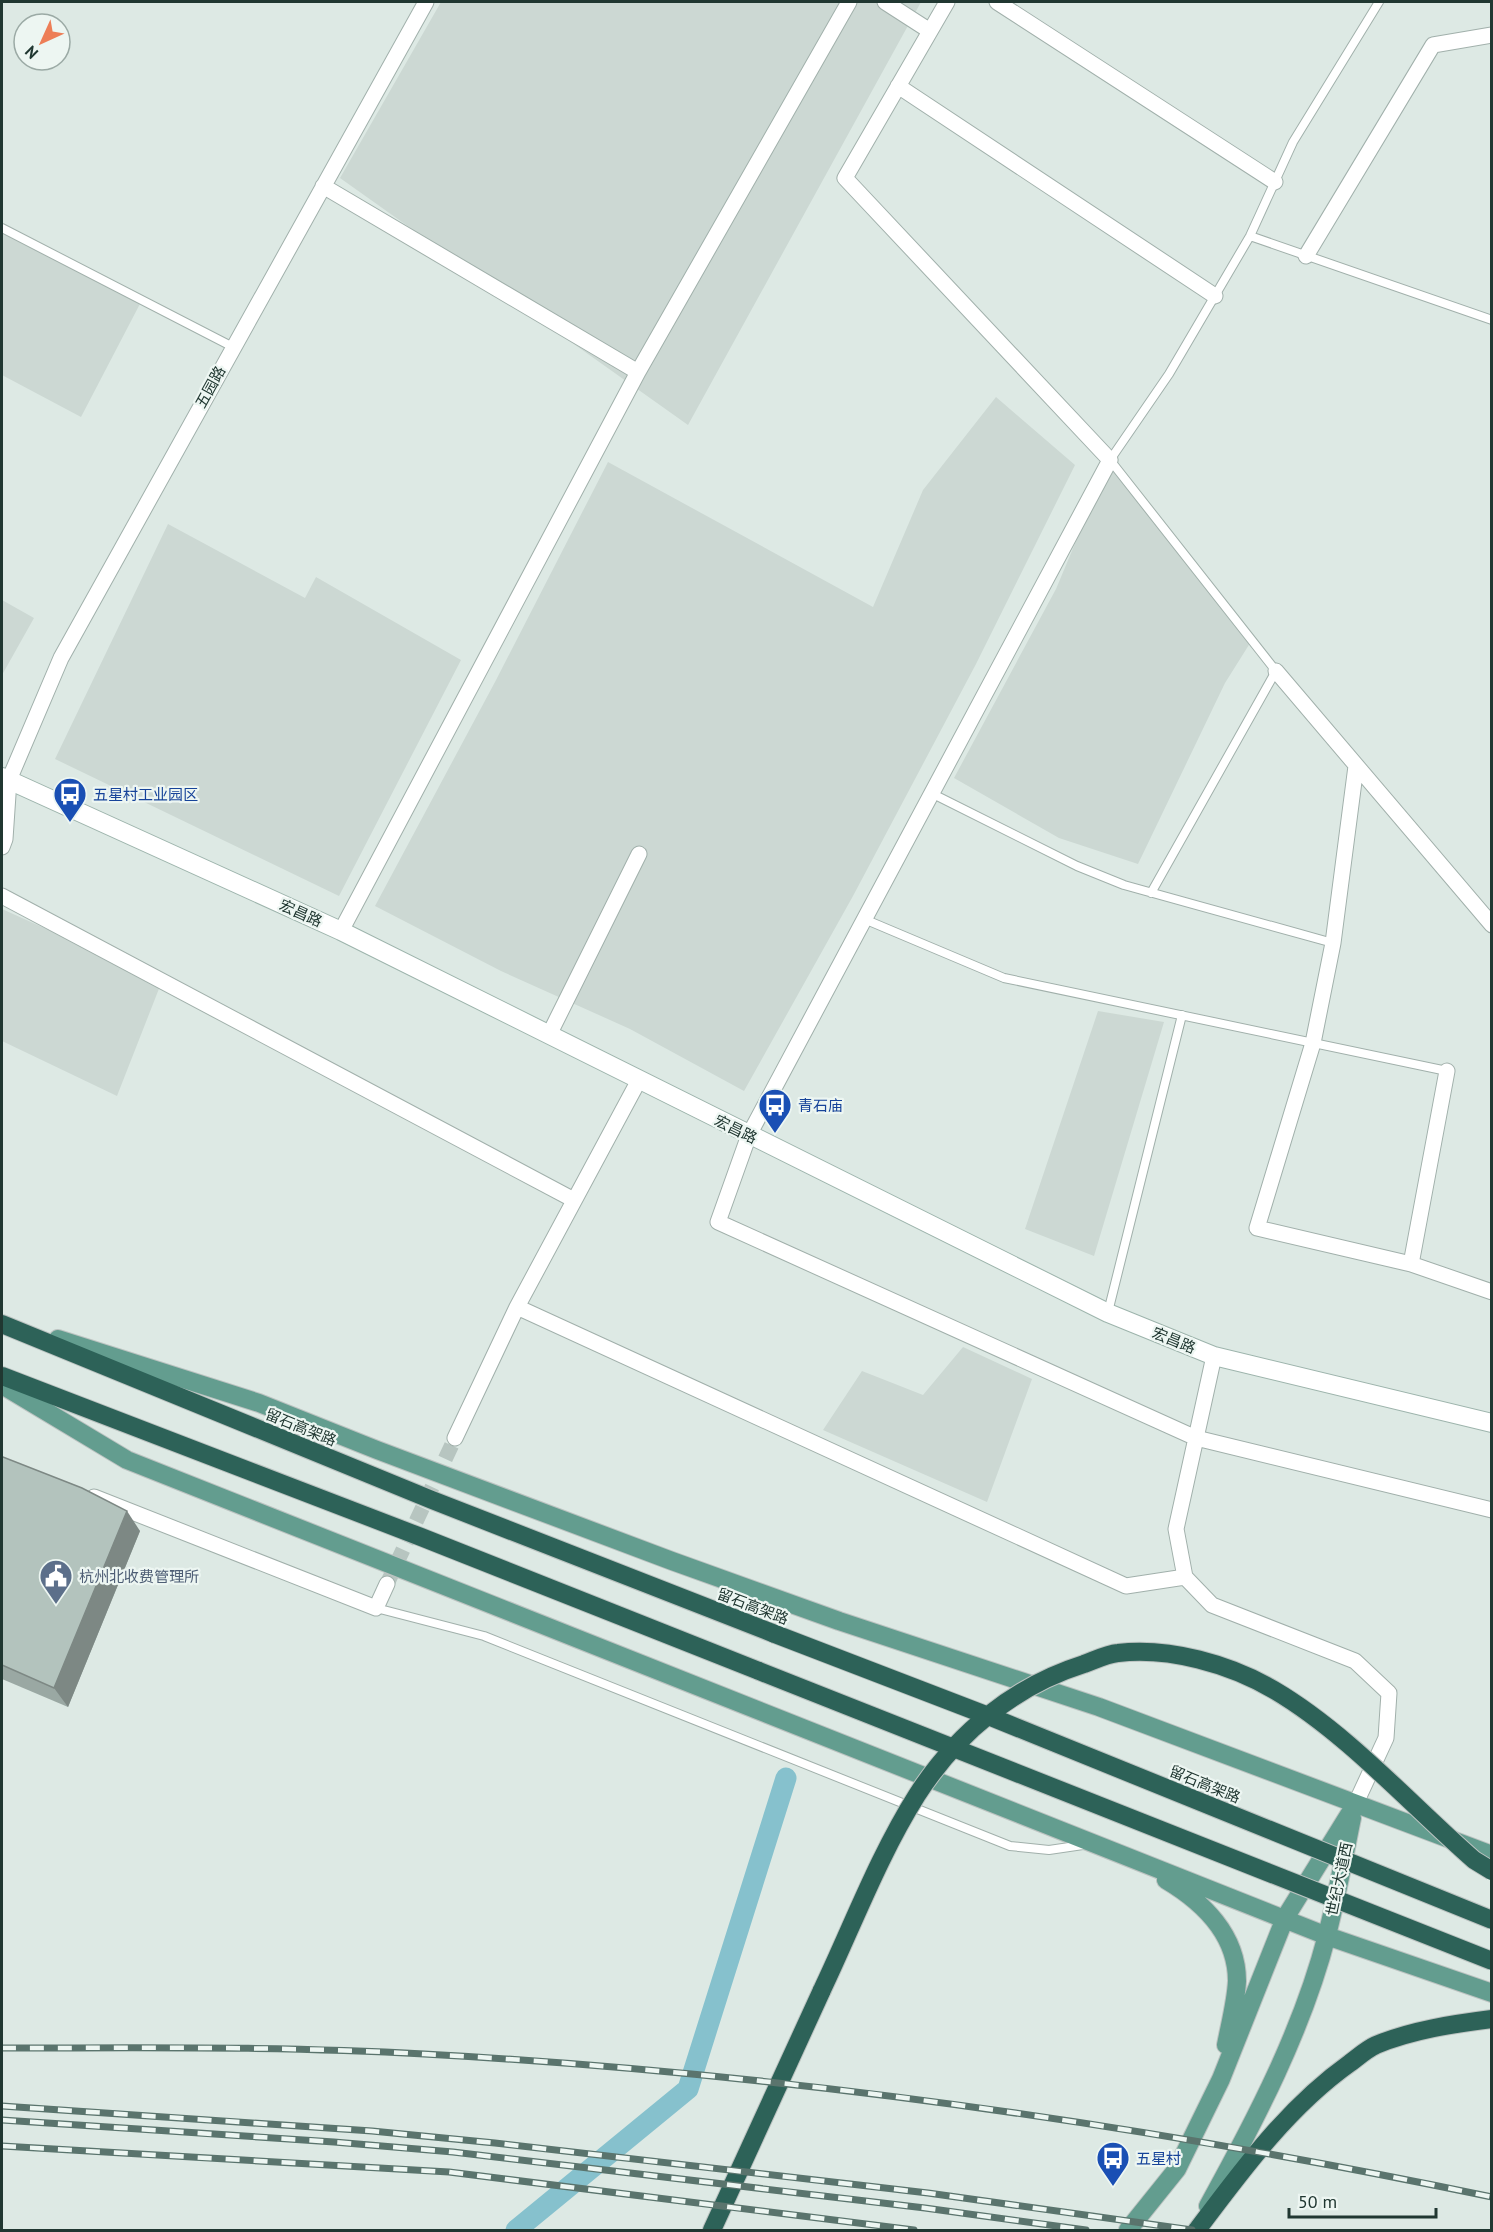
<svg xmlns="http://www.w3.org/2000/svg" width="1493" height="2232" font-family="'PT Sans','Noto Sans SC',sans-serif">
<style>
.built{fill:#ccd8d3}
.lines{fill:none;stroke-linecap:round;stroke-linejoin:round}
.canal{stroke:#86c1cd;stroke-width:21}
.street-tunnel{stroke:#b7c5c0;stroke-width:15;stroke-dasharray:15 8;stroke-linecap:butt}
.lane-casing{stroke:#a1b0ab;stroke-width:10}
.street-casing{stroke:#a1b0ab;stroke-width:17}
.secondary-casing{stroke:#9db4ac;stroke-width:20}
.primary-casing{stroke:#bcc3c1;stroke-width:20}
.highway-casing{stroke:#bcc3c1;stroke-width:20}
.lane{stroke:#fff;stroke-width:8}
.street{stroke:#fff;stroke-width:15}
.secondary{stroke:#fff;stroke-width:18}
.primary{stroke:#639d8f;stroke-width:18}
.highway{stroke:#2d6258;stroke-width:18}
.rail-casing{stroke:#5a746d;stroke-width:7}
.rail{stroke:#edf6f2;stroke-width:4.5;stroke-dasharray:14;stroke-linecap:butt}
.highway-bridge-casing{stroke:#bcc3c1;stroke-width:20;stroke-linecap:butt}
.highway-bridge{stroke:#2d6258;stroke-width:18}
.wall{fill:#9aa8a3}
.shaded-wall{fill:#7d8884}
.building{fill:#b3c3bd;stroke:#7d8884;stroke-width:1.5}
.labels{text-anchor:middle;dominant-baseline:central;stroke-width:4.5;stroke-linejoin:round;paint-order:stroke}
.street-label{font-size:15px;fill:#203731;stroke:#edf6f2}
.transit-label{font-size:15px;fill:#164399;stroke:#edf6f2;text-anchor:start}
.service-label{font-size:15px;fill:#4e5e75;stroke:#edf6f2;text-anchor:start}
</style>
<rect width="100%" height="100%" fill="#dde9e4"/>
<path class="built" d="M441 2H921L688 425 340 178Z
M2 227 142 300 81 417 2 375Z
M996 397 1075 465 976 664 853 896 744 1091 630 1029 501 971 375 906 495 682 608 462 873 607 923 490Z
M1110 460 1252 640 1225 683 1138 864 1059 838 954 778 1056 589Z
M168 524 305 598 316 577 461 660 339 896 55 759Z
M2 600 34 618 2 675Z
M2 909 162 981 117 1096 2 1041Z
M1098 1011 1164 1022 1094 1256 1025 1229Z
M963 1347 1032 1379 987 1502 823 1430 862 1371 923 1395Z"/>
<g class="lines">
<path class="canal" d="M516 2230 688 2089 786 1778"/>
<path class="street-tunnel" d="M387 1584 455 1438"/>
<defs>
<path id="lane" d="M2 228 233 347
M1250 236 1492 320
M931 793 1077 866 1124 885 1333 943
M1151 893 1276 671 1110 460 1169 374 1250 236 1293 142 1379 2
M864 919 1004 978 1447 1071
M1108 1312 1182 1015
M376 1608 484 1636 1010 1846 1049 1850 1083 1845"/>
<path id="street" d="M885 2 930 31
M947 2 845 178 1110 460 749 1135 718 1222 1196 1438 1492 1510
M997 2 1275 182
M898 86 1215 296
M323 186 638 372 849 2
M1306 256 1433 45 1492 35
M1276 671 1492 925
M1356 766 1333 943 1313 1043 1257 1228 1411 1264
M2 847 5 839 9 780 61 658 426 2
M2 896 574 1200
M341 931 638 372
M549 1035 639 854
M1447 1071 1411 1264 1492 1292
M517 1307 1126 1586 1185 1577
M1214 1356 1176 1529 1185 1577 1212 1605 1355 1661 1389 1693 1386 1738 1355 1805
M455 1438 517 1307 639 1080
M94 1497 376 1608 387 1584"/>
<path id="secondary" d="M2 777 341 931 1108 1313 1214 1356 1492 1423"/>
<path id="primary" d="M58 1339 259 1403 377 1450 672 1561 839 1621 1099 1707 1492 1855
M2 1385 127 1460 1327 1936 1492 1993
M1166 1880C1203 1902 1237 1935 1237 1981 1236 2002 1230 2024 1226 2045
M1208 2206C1255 2121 1303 2029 1327 1935 1337 1896 1344 1857 1352 1818
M1128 2230 1177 2169 1221 2079 1285 1918 1355 1805"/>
<path id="highway" d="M2 1324 432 1500 775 1634
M2 1376 421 1537 759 1671
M712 2230 822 1990
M1197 2230C1242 2170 1288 2107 1350 2063 1358 2057 1367 2049 1376 2045 1412 2030 1453 2024 1492 2019"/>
</defs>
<use href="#lane" class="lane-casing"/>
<use href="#street" class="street-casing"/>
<use href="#secondary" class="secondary-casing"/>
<use href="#primary" class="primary-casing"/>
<use href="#highway" class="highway-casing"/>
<use href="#lane" class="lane"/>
<use href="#street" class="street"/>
<use href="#secondary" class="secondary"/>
<use href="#primary" class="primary"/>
<use href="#highway" class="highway"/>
<defs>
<path id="rail" d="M2 2048C142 2048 284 2046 424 2054 782 2073 1140 2124 1492 2197
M2 2106 372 2131 495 2143 928 2193 1192 2230
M2 2120 334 2142 453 2152 925 2208 1086 2230
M2 2146 449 2172 914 2230"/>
</defs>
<use href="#rail" class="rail-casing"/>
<use href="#rail" class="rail"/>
<defs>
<path id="highway-bridge" d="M775 1634 991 1717 1492 1920
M759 1671 1492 1961
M822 1990C852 1927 879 1855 917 1795 957 1733 1014 1686 1084 1664 1095 1660 1107 1654 1118 1653 1169 1647 1230 1664 1274 1690 1347 1733 1410 1804 1474 1860L1492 1871"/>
</defs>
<use href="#highway-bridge" class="highway-bridge-casing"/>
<use href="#highway-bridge" class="highway-bridge"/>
</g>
<path class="wall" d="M2 1457 140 1531 68 1707 2 1679Z"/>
<path class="shaded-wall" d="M127 1511 140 1531 68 1707 54 1688Z"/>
<path class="building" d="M2 1457H3L82 1488 127 1511 54 1688 2 1665Z"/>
<defs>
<symbol id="bus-pin" viewBox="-11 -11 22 30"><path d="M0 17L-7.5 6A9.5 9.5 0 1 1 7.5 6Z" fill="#1a4fb4" stroke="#edf6f2"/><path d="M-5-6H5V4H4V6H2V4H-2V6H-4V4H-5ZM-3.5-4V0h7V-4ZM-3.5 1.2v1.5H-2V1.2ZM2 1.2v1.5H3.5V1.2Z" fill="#fff"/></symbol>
<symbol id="civic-pin" viewBox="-11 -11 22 30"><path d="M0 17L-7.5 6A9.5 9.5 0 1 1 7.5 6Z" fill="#5c6f8a" stroke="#edf6f2"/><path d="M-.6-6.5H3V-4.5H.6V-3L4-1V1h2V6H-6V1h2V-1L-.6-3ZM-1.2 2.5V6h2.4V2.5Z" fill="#fff"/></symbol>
</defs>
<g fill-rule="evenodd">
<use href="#bus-pin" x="51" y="775" width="38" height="52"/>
<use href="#bus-pin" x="756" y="1086" width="38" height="52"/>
<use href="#civic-pin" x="37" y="1557" width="38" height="52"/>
<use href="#bus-pin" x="1094" y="2139" width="38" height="52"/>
</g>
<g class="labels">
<g class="street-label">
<text transform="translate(210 387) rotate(-61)">五园路</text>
<text transform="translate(301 913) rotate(24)">宏昌路</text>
<text transform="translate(736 1129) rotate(26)">宏昌路</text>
<text transform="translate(1174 1340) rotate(22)">宏昌路</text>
<text transform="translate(301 1427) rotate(22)">留石高架路</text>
<text transform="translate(753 1606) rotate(21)">留石高架路</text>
<text transform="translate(1205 1784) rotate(22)">留石高架路</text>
<text transform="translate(1339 1879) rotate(-78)">世纪大道西</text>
</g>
<g class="transit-label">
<text x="93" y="794">五星村工业园区</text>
<text x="798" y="1105">青石庙</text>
<text x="1136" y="2158">五星村</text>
</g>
<g class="service-label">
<text x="79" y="1576">杭州北收费管理所</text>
</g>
</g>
<rect width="1493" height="2232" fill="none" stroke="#203731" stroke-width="6"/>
<g transform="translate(42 42) rotate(225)"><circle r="28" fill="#edf6f2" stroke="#9baaa5" stroke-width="1.5"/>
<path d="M0-4.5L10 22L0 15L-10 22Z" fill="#ed7e57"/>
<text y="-9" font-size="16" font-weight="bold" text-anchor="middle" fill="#203731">N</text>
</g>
<path d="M1289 2208v9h147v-9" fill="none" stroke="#203731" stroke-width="3"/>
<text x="1298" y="2208" font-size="18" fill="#203731" stroke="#edf6f2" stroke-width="4.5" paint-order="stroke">50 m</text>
</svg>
